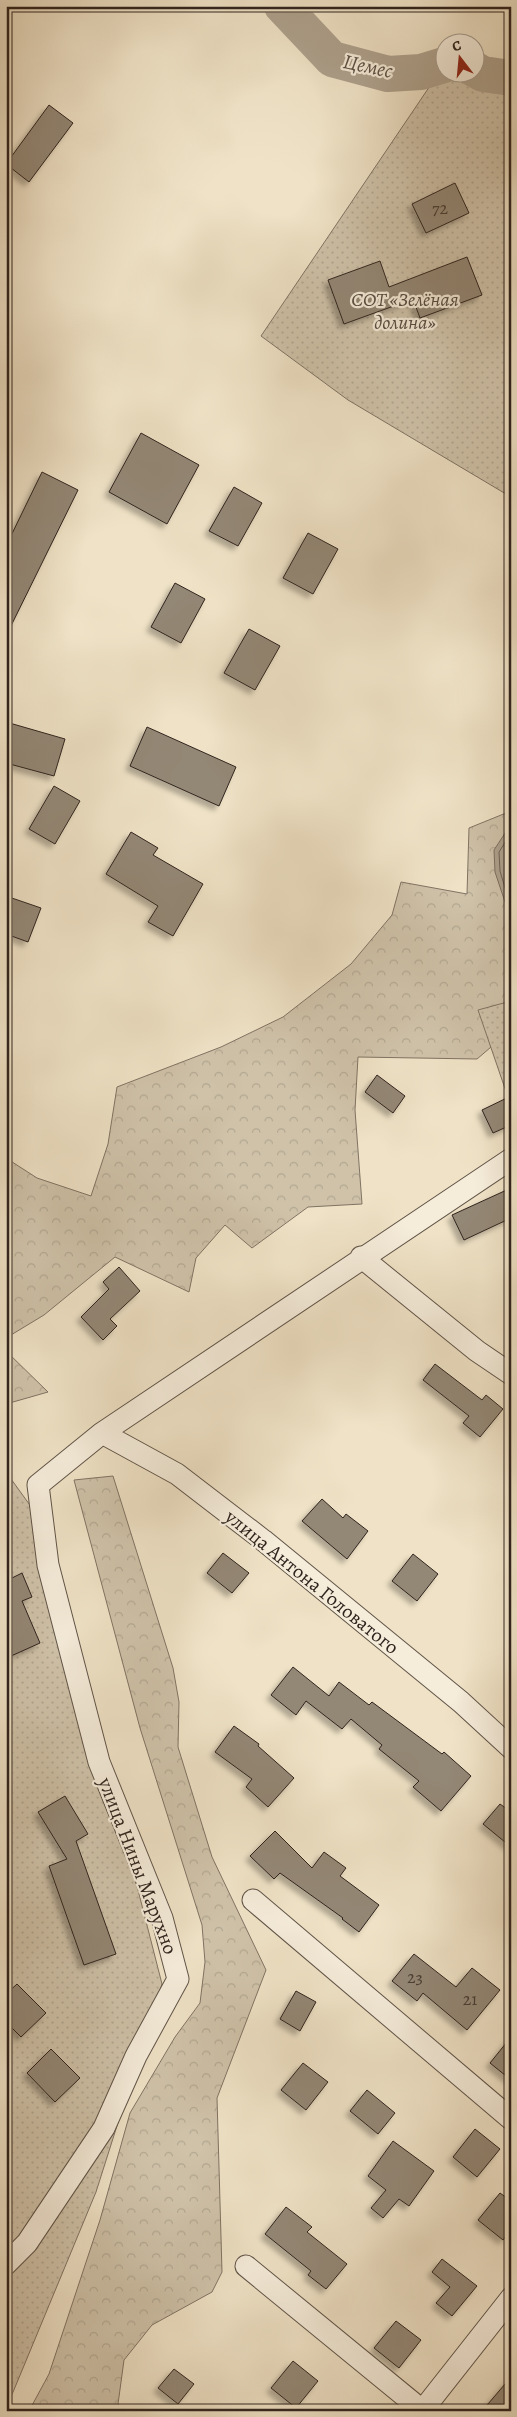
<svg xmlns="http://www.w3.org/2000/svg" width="517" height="2417" font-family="Alegreya,serif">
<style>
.forest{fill:url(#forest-crowns);stroke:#807364}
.garden{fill:url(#garden-dots);stroke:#807364}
.water{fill:#aea18d;stroke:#7c6f61}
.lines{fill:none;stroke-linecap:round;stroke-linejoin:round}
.shore{stroke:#6f6256;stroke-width:1}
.river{stroke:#aea18d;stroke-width:36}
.building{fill:#938775;stroke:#30241e;filter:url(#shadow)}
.minor-casing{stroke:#605448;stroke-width:23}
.minor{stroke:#f5ecda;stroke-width:21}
.labels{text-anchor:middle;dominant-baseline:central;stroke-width:4.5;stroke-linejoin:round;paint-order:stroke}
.number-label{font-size:18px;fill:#493d34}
.park-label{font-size:20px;font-style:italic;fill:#584c41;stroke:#f5ecda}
.street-label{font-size:20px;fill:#30241e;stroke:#f5ecda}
.water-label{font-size:21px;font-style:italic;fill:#5c5045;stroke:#f5ecda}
</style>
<defs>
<pattern id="forest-crowns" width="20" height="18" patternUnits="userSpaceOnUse" patternTransform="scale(1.25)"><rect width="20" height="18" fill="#cfc2a9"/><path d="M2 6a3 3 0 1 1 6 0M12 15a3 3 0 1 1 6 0" fill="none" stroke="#b2a791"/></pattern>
<pattern id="garden-dots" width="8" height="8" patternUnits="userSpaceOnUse" patternTransform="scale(1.25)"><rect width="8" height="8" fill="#cfc2a9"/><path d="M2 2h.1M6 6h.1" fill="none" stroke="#b2a791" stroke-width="1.8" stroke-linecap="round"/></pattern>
<filter id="shadow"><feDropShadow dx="-4.5" dy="4.5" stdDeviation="2.5" flood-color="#0004"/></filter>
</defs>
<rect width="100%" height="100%" fill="#efe2c6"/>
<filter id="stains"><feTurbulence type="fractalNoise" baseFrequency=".004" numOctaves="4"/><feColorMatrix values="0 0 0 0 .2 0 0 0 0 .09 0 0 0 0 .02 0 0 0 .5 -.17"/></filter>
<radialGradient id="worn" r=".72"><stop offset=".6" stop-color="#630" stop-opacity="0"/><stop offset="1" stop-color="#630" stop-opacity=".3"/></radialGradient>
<path class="forest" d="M511 811V1030L477 1059 358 1057 355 1110 362 1204 308 1207 252 1248 225 1225 196 1258 189 1292 115 1257 44 1315 6 1338V1158L37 1178 91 1196 108 1144 117 1087 221 1047 283 1017 351 964 392 915 401 882 467 894 469 828Z
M6 1351 48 1392 6 1404Z
M113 1476 173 1668 179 1702 178 1747 212 1857 266 1970 217 2098 222 2272 212 2292 152 2325 124 2360 118 2404 125 2411H29L49 2374 100 2220 130 2113 175 2037 200 2003 205 1962 202 1925 140 1728 74 1480Z"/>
<path class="garden" d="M436 77 511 88V497L348 400 261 336Z
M511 1001V1106L478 1010Z
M6 1472 45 1526 162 1984 96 2192 6 2409Z"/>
<path class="water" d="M511 824V920L495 872 494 850Z"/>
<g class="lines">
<path class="shore" d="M511 833 499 852 500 871 511 908"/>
<path class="river" d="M282 6 332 59 388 74 421 72 444 65
M474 69 483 74 511 78"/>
</g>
<path class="building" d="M49 105 73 123 29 182 6 164Z
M455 183 469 213 426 233 412 204Z
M467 257 482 295 420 318 413 299 344 324 328 280 380 261 389 287Z
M141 433 199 465 167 524 109 492Z
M42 472 78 490 6 636V546Z
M234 487 262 503 238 546 209 531Z
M308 533 338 549 313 594 283 578Z
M175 583 205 599 181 643 151 627Z
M249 629 280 646 255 690 224 673Z
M6 722 65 739 54 776 6 763Z
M147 727 236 767 219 806 130 766Z
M54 786 80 801 55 844 29 829Z
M131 832 158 848 153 855 203 884 173 936 148 922 158 906 106 874Z
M6 896 41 908 28 942 6 934Z
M377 1075 405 1096 393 1113 365 1092Z
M511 1096V1125L493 1133 482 1110Z
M511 1188V1218L464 1240 452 1215Z
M119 1267 140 1291 110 1319 117 1326 103 1340 81 1317 109 1289 103 1282Z
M435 1364 482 1400 486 1395 503 1409 480 1437 463 1423 469 1416 423 1380Z
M322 1499 343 1518 346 1514 368 1531 347 1559 302 1521Z
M223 1553 249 1573 232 1593 207 1573Z
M413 1554 438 1574 417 1601 392 1581Z
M6 1566 12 1578 22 1573 32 1597 22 1601 40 1643 11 1656 6 1643Z
M293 1667 329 1696 339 1682 369 1705 372 1702 442 1754 444 1752 471 1776 441 1811 413 1787 419 1781 379 1749 382 1745 351 1719 342 1729 306 1701 296 1715 271 1695Z
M234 1726 259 1744 258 1746 294 1778 268 1807 246 1787 252 1779 215 1752Z
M65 1796 88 1834 76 1841 116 1954 84 1965 49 1866 67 1859 38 1812Z
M500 1804 511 1812V1847L483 1824Z
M275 1831 312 1868 324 1852 346 1868 340 1876 379 1905 359 1932 342 1919 343 1918 280 1873 274 1879 250 1856Z
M414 1954 456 1987 472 1968 500 1990 467 2030 423 1993 417 2001 392 1981Z
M17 1984 46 2013 21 2037 6 2022V1994Z
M296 1991 316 2002 300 2031 280 2019Z
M511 2037V2080L490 2063Z
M51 2049 80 2078 55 2102 27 2073Z
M303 2063 328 2082 306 2110 281 2090Z
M367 2090 395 2113 378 2134 350 2111Z
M475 2129 500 2149 477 2177 453 2157Z
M393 2141 434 2171 409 2206 399 2199 383 2218 371 2208 386 2190 368 2176Z
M500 2193 511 2201V2230L503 2240 478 2220Z
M286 2207 312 2227 307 2232 347 2264 326 2289 308 2275 311 2271 265 2234Z
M442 2259 477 2286 452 2316 436 2303 450 2287 432 2272Z
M396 2321 421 2340 399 2368 374 2348Z
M293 2361 318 2381 296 2408 271 2388Z
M174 2369 194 2384 178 2404 158 2388Z
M511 2377V2411H482Z"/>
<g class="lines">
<defs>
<path id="minor" d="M361 1257 477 1351 511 1374
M102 1433 177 1474 263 1540 461 1702 511 1748
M253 1900 511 2119
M6 2264 27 2243 104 2128 136 2056 178 1979 162 1918 99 1762 48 1565 38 1485 102 1433 511 1159
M246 2266 423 2411
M422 2411 511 2298"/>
</defs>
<use href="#minor" class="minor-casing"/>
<use href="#minor" class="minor"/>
</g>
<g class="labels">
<g class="number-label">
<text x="440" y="208">72</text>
<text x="415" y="1977">23</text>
<text x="470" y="1999">21</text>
</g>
<g class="park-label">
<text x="405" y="299">СОТ «Зелёная<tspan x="405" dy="23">долина»</tspan></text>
</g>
<g class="street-label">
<text transform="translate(312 1582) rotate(39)">улица Антона Головатого</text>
<text transform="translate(138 1866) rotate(69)">улица Нины Марухно</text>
</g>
<g class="water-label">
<text transform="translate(368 66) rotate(12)">Цемес</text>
</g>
</g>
<rect width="517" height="2417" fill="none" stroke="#efe2c6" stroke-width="25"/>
<rect x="8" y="8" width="502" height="2402" fill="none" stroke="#30241e" stroke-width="2.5"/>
<rect x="12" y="12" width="492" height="2392" fill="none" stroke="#30241e"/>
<g transform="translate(460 58) rotate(344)"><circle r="24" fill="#f5ecda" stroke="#a69c8f"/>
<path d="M0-4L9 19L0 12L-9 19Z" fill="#8f2418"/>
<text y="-8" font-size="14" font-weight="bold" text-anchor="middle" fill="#30241e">С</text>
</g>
<rect width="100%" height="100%" filter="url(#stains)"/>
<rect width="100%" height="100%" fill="url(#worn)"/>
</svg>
